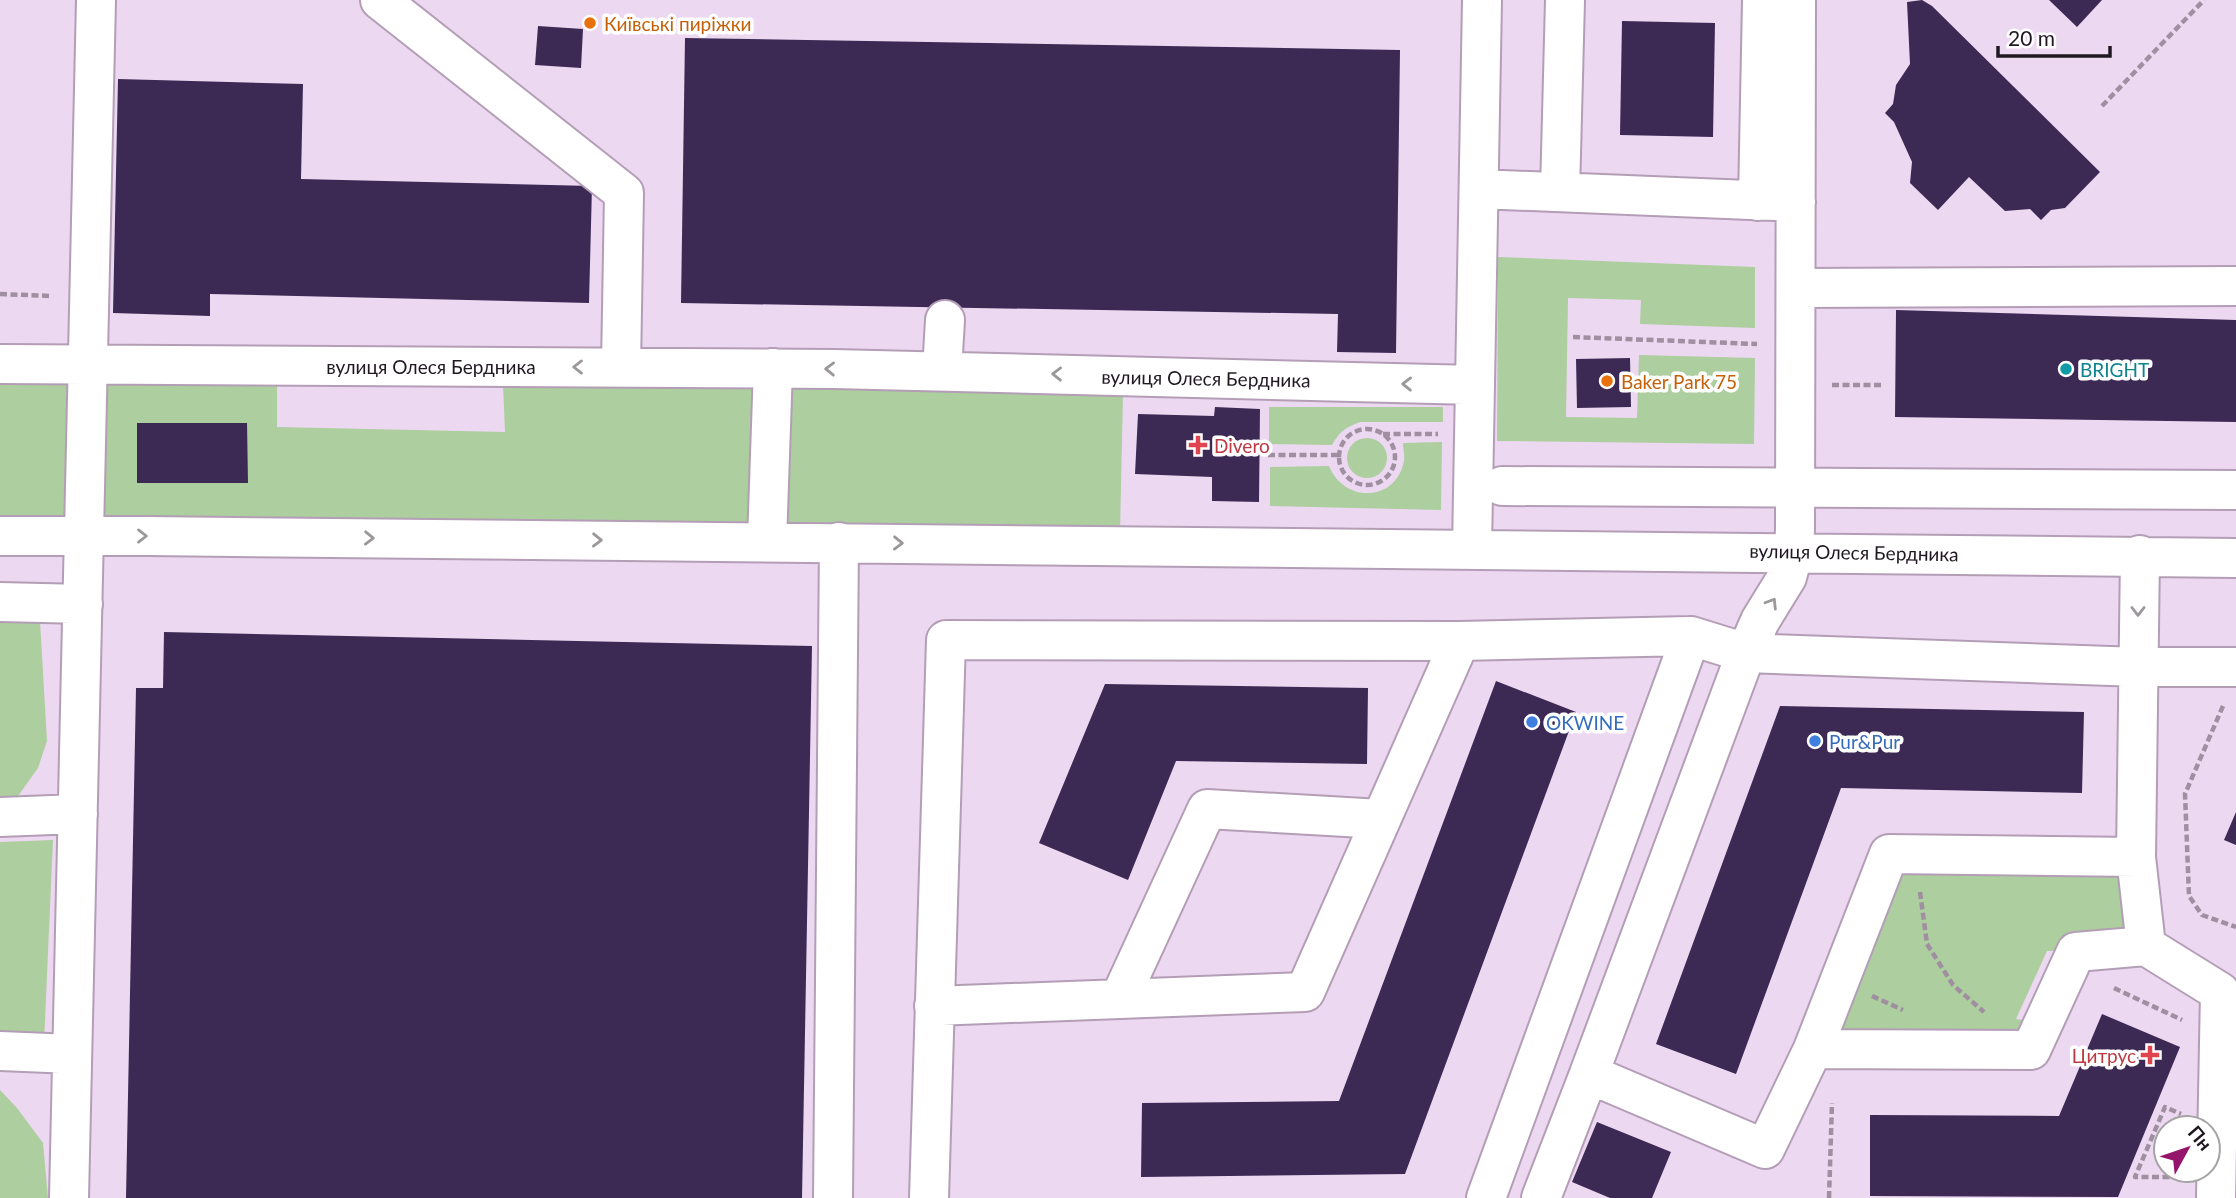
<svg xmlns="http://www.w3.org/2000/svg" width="2236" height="1198" font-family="Lato,sans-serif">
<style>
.green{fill:#adce9e}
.building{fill:#3c2a55}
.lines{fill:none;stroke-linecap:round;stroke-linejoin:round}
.minor-casing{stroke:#b39eb6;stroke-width:42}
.path{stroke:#9f8fa1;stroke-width:4.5;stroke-dasharray:7 3.5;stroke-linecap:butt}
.minor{stroke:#fff;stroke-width:38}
.oneway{stroke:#9b979b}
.food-dot{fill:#e8710a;stroke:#fff;stroke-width:2.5}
.culture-dot{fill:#0f9aa8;stroke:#fff;stroke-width:2.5}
.health-dot{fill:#e0444e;stroke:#fff;stroke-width:2.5}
.shop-dot{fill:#3f7fe0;stroke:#fff;stroke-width:2.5}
.labels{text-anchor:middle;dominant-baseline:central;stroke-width:7;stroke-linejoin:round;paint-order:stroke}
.food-label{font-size:19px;fill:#c56008;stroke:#fff;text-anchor:start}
.street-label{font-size:19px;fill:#201821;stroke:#fff}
.culture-label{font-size:19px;fill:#0d838f;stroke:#fff;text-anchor:start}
.health-label{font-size:19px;fill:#be3a42;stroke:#fff;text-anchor:start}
.shop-label{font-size:19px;fill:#366cbe;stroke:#fff;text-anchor:start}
</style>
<rect width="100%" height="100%" fill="#edd8f1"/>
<path class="green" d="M1498 257 1755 267V328L1640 324 1641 300 1568 298 1566 417 1637 418 1639 355 1755 358 1754 444 1497 441Z
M107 381 277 385V427L505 432 503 385H753L748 526 100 519Z
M0 382 71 383V521L0 522Z
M785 385 1123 393 1120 533 788 526Z
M1269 407H1443V422H1360C1346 427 1339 432 1332 445L1269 444Z
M1347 458a20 20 0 1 1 40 0a20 20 0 1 1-40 0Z
M1442 442 1441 510 1270 506V467L1329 466C1345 505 1398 501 1404 460 1405 455 1403 448 1403 443Z
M0 619 40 621 47 741 38 768 18 796 0 797Z
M53 840 44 1043 0 1041V842Z
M1892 859 2127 869 2133 936 2067 951H2047L2016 1019 2036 1022 2028 1041 1822 1042Z
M0 1090 17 1108 43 1143 48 1198H0Z"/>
<path class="building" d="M1922 0 1932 6 2100 172 2065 208 2051 210 2041 220 2030 209 2005 211 1969 177 1938 210 1910 183 1912 162 1894 122 1885 113 1893 104 1896 85 1910 64 1907 2Z
M2049 0H2102L2077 27Z
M1622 21 1715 23 1713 137 1620 135Z
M538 26 583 29 581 68 535 65Z
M685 38 1400 50 1396 353 1337 352 1338 314 681 303Z
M118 79 303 84 301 179 592 186 589 303 210 294V316L113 313Z
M1896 310 2236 320V422L1895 417Z
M1630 358 1631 407 1577 408 1576 359Z
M1215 407 1260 409 1259 502 1212 501V477L1135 474 1138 414 1214 416Z
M137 423H247L248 483H137Z
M164 632 812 646 802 1198H126L136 688H163Z
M1496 681 1576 712 1405 1174 1141 1177 1142 1103 1339 1101Z
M1105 684 1368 688 1367 764 1176 761 1128 880 1039 843Z
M1780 706 2084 712 2082 793 1841 788 1736 1074 1656 1044Z
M2236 812V845L2224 840Z
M2102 1014 2180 1047 2118 1197 1870 1196V1115L2059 1116Z
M1597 1122 1671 1152 1652 1198H1610L1572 1182Z"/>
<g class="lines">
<defs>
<path id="minor" d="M380 0 624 193 621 367
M1479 189 1796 202
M1560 192 1565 0
M1758 201 1762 0
M1797 288 2236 286
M0 364 834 369 1475 385
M942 371 945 320
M1502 486 2236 490
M0 536H147L2236 558
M767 542 773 368
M1472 548 1482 0
M2140 555 2136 857 2146 946
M0 602 83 604
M0 817 78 814
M2136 857 1889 854 1813 1049 1765 1149 1589 1074 1746 653 2139 667H2236
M1120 998 1207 809 1381 819
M934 1006 1305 992 1460 641
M1813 1049 2031 1050 2076 952 2146 946 2220 992 2216 1198
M0 1051 72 1054
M69 1198 96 0
M833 1198 839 542
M929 1198 946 640 1460 641 1691 636
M1486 1198 1691 636 1746 653 1760 621 1787 577 1794 551 1795 529 1796 0
M1541 1198 1589 1074"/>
</defs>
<use href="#minor" class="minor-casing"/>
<path class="path" d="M2102 106 2204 0
M0 294 52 296
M1573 337 1757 344
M1832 385H1882
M1339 457a28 28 0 1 1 56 0a28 28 0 1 1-56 0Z
M1383 434H1438
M1268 455H1339
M2223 706 2185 794 2189 896 2202 915 2236 927
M1920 892 1927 944 1953 985 1984 1012
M2114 988 2182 1020
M1872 996 1903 1010
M2180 1177H2135L2165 1107 2181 1114
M1829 1198 1832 1103"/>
<use href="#minor" class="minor"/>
</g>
<defs><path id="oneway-chevron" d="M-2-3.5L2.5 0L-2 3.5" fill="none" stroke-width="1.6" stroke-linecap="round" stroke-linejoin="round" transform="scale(1.75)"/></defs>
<g class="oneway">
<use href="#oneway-chevron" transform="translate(578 367) rotate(-180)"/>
<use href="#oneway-chevron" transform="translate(830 369) rotate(-179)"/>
<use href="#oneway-chevron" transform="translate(1057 374) rotate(-179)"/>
<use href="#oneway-chevron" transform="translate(1407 384) rotate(-179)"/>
<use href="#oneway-chevron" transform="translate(142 536)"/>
<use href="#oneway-chevron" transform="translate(369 538) rotate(1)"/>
<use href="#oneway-chevron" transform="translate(597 540) rotate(1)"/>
<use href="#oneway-chevron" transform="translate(898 543) rotate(1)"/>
<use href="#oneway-chevron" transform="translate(1772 603) rotate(-58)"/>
<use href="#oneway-chevron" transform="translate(2138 611) rotate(90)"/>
</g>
<g class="food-dot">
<circle cx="590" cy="23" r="7"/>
<circle cx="1607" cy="381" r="7"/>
</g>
<circle class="culture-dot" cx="2066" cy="369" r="7"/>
<g class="health-dot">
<path d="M1194.5 434.5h7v7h7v7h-7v7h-7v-7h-7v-7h7z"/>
<path d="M2146.5 1044.5h7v7h7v7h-7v7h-7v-7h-7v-7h7z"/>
</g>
<g class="shop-dot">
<circle cx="1532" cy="722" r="7"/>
<circle cx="1815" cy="741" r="7"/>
</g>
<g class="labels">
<g class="food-label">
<text x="604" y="23">Київські пиріжки</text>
<text x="1621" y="381">Baker Park 75</text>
</g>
<g class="street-label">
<text x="431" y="366">вулиця Олеся Бердника</text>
<text transform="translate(1206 378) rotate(1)">вулиця Олеся Бердника</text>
<text transform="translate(1854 552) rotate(1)">вулиця Олеся Бердника</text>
</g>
<g class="culture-label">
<text x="2080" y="369">BRIGHT</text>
</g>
<g class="health-label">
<text x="1214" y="445">Divero</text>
<text x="2136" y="1055" text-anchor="end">Цитрус</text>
</g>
<g class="shop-label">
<text x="1546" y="722">OKWINE</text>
<text x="1829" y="741">Pur&amp;Pur</text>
</g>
</g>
<g transform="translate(2187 1149) rotate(50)"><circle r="33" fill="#ffffff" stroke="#a6a3a6" stroke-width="2"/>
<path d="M0-5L12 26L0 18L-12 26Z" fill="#96156c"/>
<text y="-10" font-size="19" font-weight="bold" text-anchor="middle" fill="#201821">Пн</text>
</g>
<path d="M1998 46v10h112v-10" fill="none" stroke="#201821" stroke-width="3.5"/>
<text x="2008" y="46" font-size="21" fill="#201821" stroke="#ffffff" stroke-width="5" paint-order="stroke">20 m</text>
</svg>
